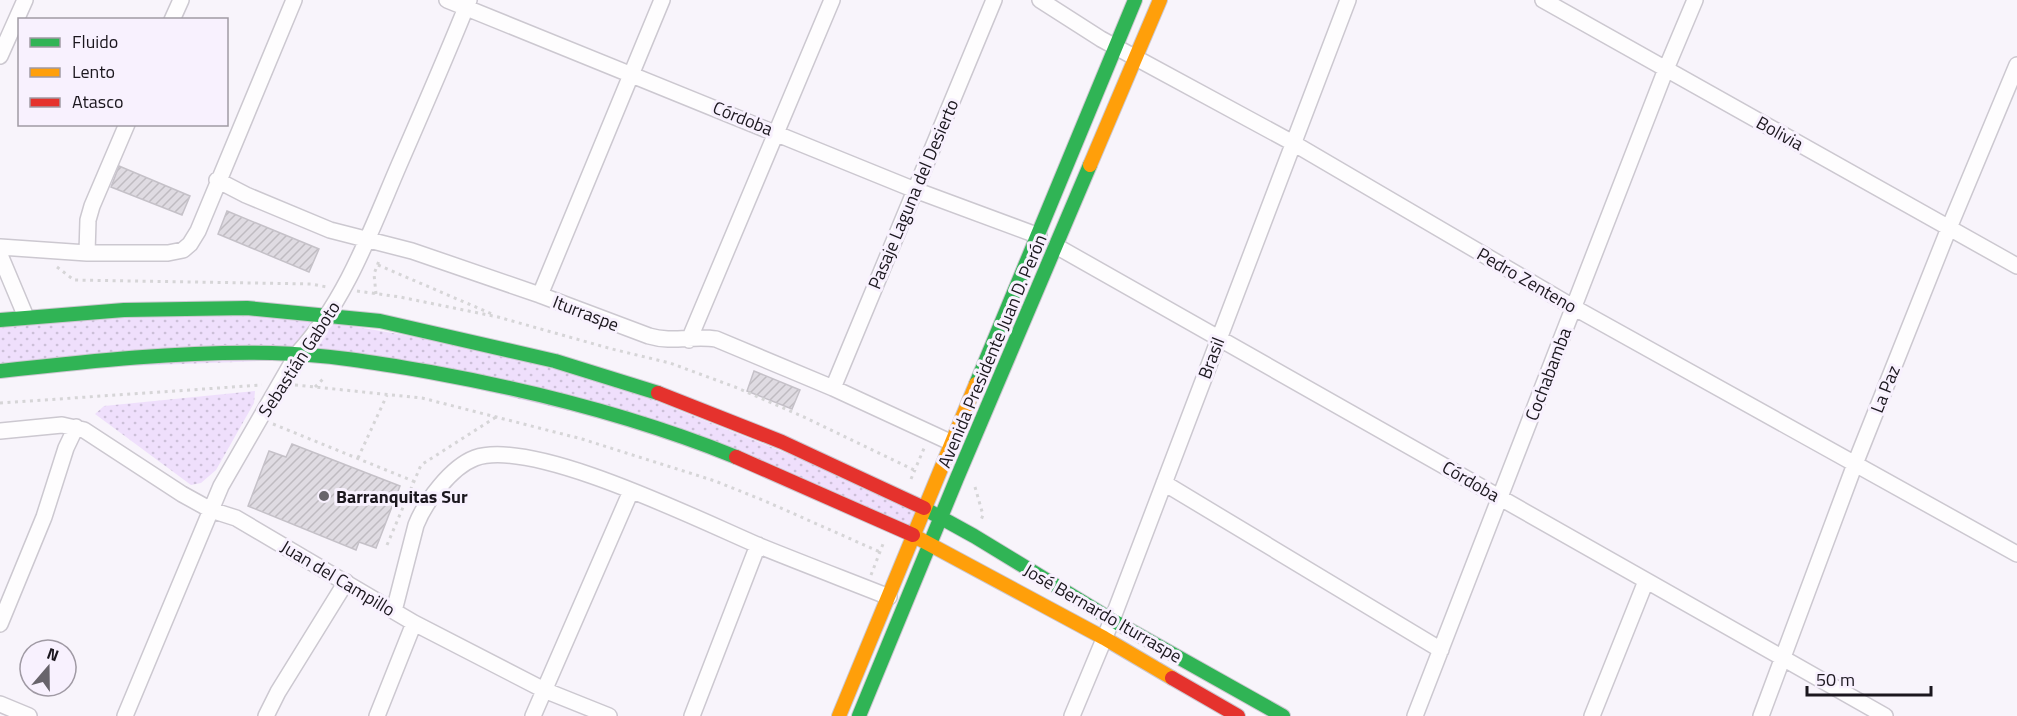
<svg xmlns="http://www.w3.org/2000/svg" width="2017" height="716" font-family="'Titillium Web',sans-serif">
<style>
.grass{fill:url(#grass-dots)}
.building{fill:url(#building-hatch);stroke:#c5c1c8;stroke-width:1.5}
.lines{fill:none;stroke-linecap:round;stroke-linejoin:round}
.street-casing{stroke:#ccc8d0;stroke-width:18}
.fast-casing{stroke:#ccc8d0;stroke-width:16}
.slow-casing{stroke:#ccc8d0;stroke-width:16}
.jam-casing{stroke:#ccc8d0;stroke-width:16}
.path{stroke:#d6d5d7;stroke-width:3;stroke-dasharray:3 4.5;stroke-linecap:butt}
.street{stroke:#fefdfe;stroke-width:15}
.fast{stroke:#30b455;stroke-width:14}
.slow{stroke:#ff9f0a;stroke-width:14}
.jam{stroke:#e5322d;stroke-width:14}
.poi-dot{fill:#68646b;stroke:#f8f1fe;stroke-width:2}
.labels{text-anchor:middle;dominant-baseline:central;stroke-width:6;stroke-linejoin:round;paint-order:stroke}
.street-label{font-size:18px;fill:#1b171e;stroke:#f8f1fe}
.poi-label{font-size:18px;font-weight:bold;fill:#1b171e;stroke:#f8f1fe;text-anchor:start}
</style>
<defs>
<pattern id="grass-dots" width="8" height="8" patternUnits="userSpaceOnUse" patternTransform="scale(1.5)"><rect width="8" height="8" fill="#efdffc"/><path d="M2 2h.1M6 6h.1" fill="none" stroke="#ccbfd8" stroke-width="1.8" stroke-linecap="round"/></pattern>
<pattern id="building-hatch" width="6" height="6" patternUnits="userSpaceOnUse" patternTransform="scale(1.5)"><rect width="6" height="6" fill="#dfdbe2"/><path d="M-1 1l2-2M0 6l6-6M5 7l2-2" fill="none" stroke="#bfbbc1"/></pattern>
</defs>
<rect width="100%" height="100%" fill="#f8f4fb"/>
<path class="grass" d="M247 308 555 361 924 508 913 535 694 440 343 358 0 371V320Z
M255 391 254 403 216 470 201 483 191 485 95 414 104 406Z"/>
<path class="building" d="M119 166 190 196 182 215 111 187Z
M227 211 319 249 309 272 218 234Z
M754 371 800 390 792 409 747 391Z
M292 444 400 486 376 548 359 542 356 550 248 506 269 451 286 457Z"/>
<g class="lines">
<defs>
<path id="street" d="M447 0 915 190 1039 236
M1040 0 1101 39 1293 143 1573 307 2017 554
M1543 0 2017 266
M172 20 181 0
M0 56 25 0
M217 180 246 195 330 230 412 251 540 295 649 336C672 343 694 335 716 339L833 388 952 443
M1056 246 1885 716
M0 247 87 253H168L183 250 190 244 198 231 294 0
M87 253 88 220 92 206 127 124
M0 255 26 317
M540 295 662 0
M689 340 832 0
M833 388 994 0
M0 431 62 425 84 430 182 494 211 510 236 518 414 623 544 690 609 716
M1164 483 1441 650
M394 611 416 525C425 502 451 467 475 458 533 437 703 522 762 547 804 564 846 580 889 597
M0 624 44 517 66 448 76 427
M0 704 29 716
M125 716 221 486 297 354C346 301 371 230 399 165 423 110 447 55 469 0
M266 716 278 692 346 582
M377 716 414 623
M533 716 631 491
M692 716 758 545
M1072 716 1112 620 1348 0
M1415 716 1666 69 1695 0
M1592 716 1646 581
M1761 716 1855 464 1949 228 2017 65"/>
<path id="fast" d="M0 320 124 310 247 308 380 321 555 361 658 393
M0 371C90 361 181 351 272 353 325 354 378 363 430 372 535 391 637 417 736 457
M976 384 1135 0
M927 510 974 536 1112 620 1283 716
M859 716 957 478 1090 165"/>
<path id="slow" d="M1090 165 1160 0
M916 537 1104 638 1172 678
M839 716 976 384"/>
<path id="jam" d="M658 393 782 442 924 508
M736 457 913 535
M1172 678 1238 716"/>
</defs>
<use href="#street" class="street-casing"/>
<use href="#fast" class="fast-casing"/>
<use href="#slow" class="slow-casing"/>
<use href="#jam" class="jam-casing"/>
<path class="path" d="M378 265 492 314
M57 267 74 280 311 284 327 287
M357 291 400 297 498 317 612 349 670 363 735 387 804 417 914 470
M376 294 374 274 380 258
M295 385 422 398 582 439 715 481 765 501 880 552
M315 387 324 378
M0 403 262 385
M273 424 413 481
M358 458 387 395
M911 479 925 446
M975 487 983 515 981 520
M387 545 421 465 496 417
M871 575 883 544"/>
<use href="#street" class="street"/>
<use href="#fast" class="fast"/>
<use href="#slow" class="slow"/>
<use href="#jam" class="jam"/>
</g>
<circle class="poi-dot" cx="324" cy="496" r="6"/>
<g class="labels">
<g class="street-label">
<text transform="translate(743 118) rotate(22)">Córdoba</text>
<text transform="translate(1780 133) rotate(29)">Bolivia</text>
<text transform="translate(913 194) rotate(-67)">Pasaje Laguna del Desierto</text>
<text transform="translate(1527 280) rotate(30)">Pedro Zenteno</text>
<text transform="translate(586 313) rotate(21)">Iturraspe</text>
<text transform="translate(992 351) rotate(-67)">Avenida Presidente Juan D. Perón</text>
<text transform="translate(1211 358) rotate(-69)">Brasil</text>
<text transform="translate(299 359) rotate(-57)">Sebastián Gaboto</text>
<text transform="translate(1548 374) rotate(-69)">Cochabamba</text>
<text transform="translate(1885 389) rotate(-68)">La Paz</text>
<text transform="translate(1471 481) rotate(30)">Córdoba</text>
<text transform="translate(338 578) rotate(31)">Juan del Campillo</text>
<text transform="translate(1103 613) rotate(30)">José Bernardo Iturraspe</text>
</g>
<g class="poi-label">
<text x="336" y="496">Barranquitas Sur</text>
</g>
</g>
<rect x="18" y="18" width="210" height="108" fill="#f8f1fe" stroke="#a09aa4" stroke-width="1.5"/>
<rect x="30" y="38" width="30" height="9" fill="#30b455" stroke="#a09aa4" stroke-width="1.5"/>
<text x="72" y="48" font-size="18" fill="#1b171e">Fluido</text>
<rect x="30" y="68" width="30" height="9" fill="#ff9f0a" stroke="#a09aa4" stroke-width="1.5"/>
<text x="72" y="78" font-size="18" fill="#1b171e">Lento</text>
<rect x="30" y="98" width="30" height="9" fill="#e5322d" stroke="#a09aa4" stroke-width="1.5"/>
<text x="72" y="108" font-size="18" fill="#1b171e">Atasco</text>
<g transform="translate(48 668) rotate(20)"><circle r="28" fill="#f8f1fe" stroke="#a09aa4" stroke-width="1.5"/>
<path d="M0-4.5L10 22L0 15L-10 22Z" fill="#68646b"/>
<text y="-9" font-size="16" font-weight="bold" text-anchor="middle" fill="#1b171e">N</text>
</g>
<path d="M1807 686v9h124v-9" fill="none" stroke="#1b171e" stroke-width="3"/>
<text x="1816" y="686" font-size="18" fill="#1b171e" stroke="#f8f1fe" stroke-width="4.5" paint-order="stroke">50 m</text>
</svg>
